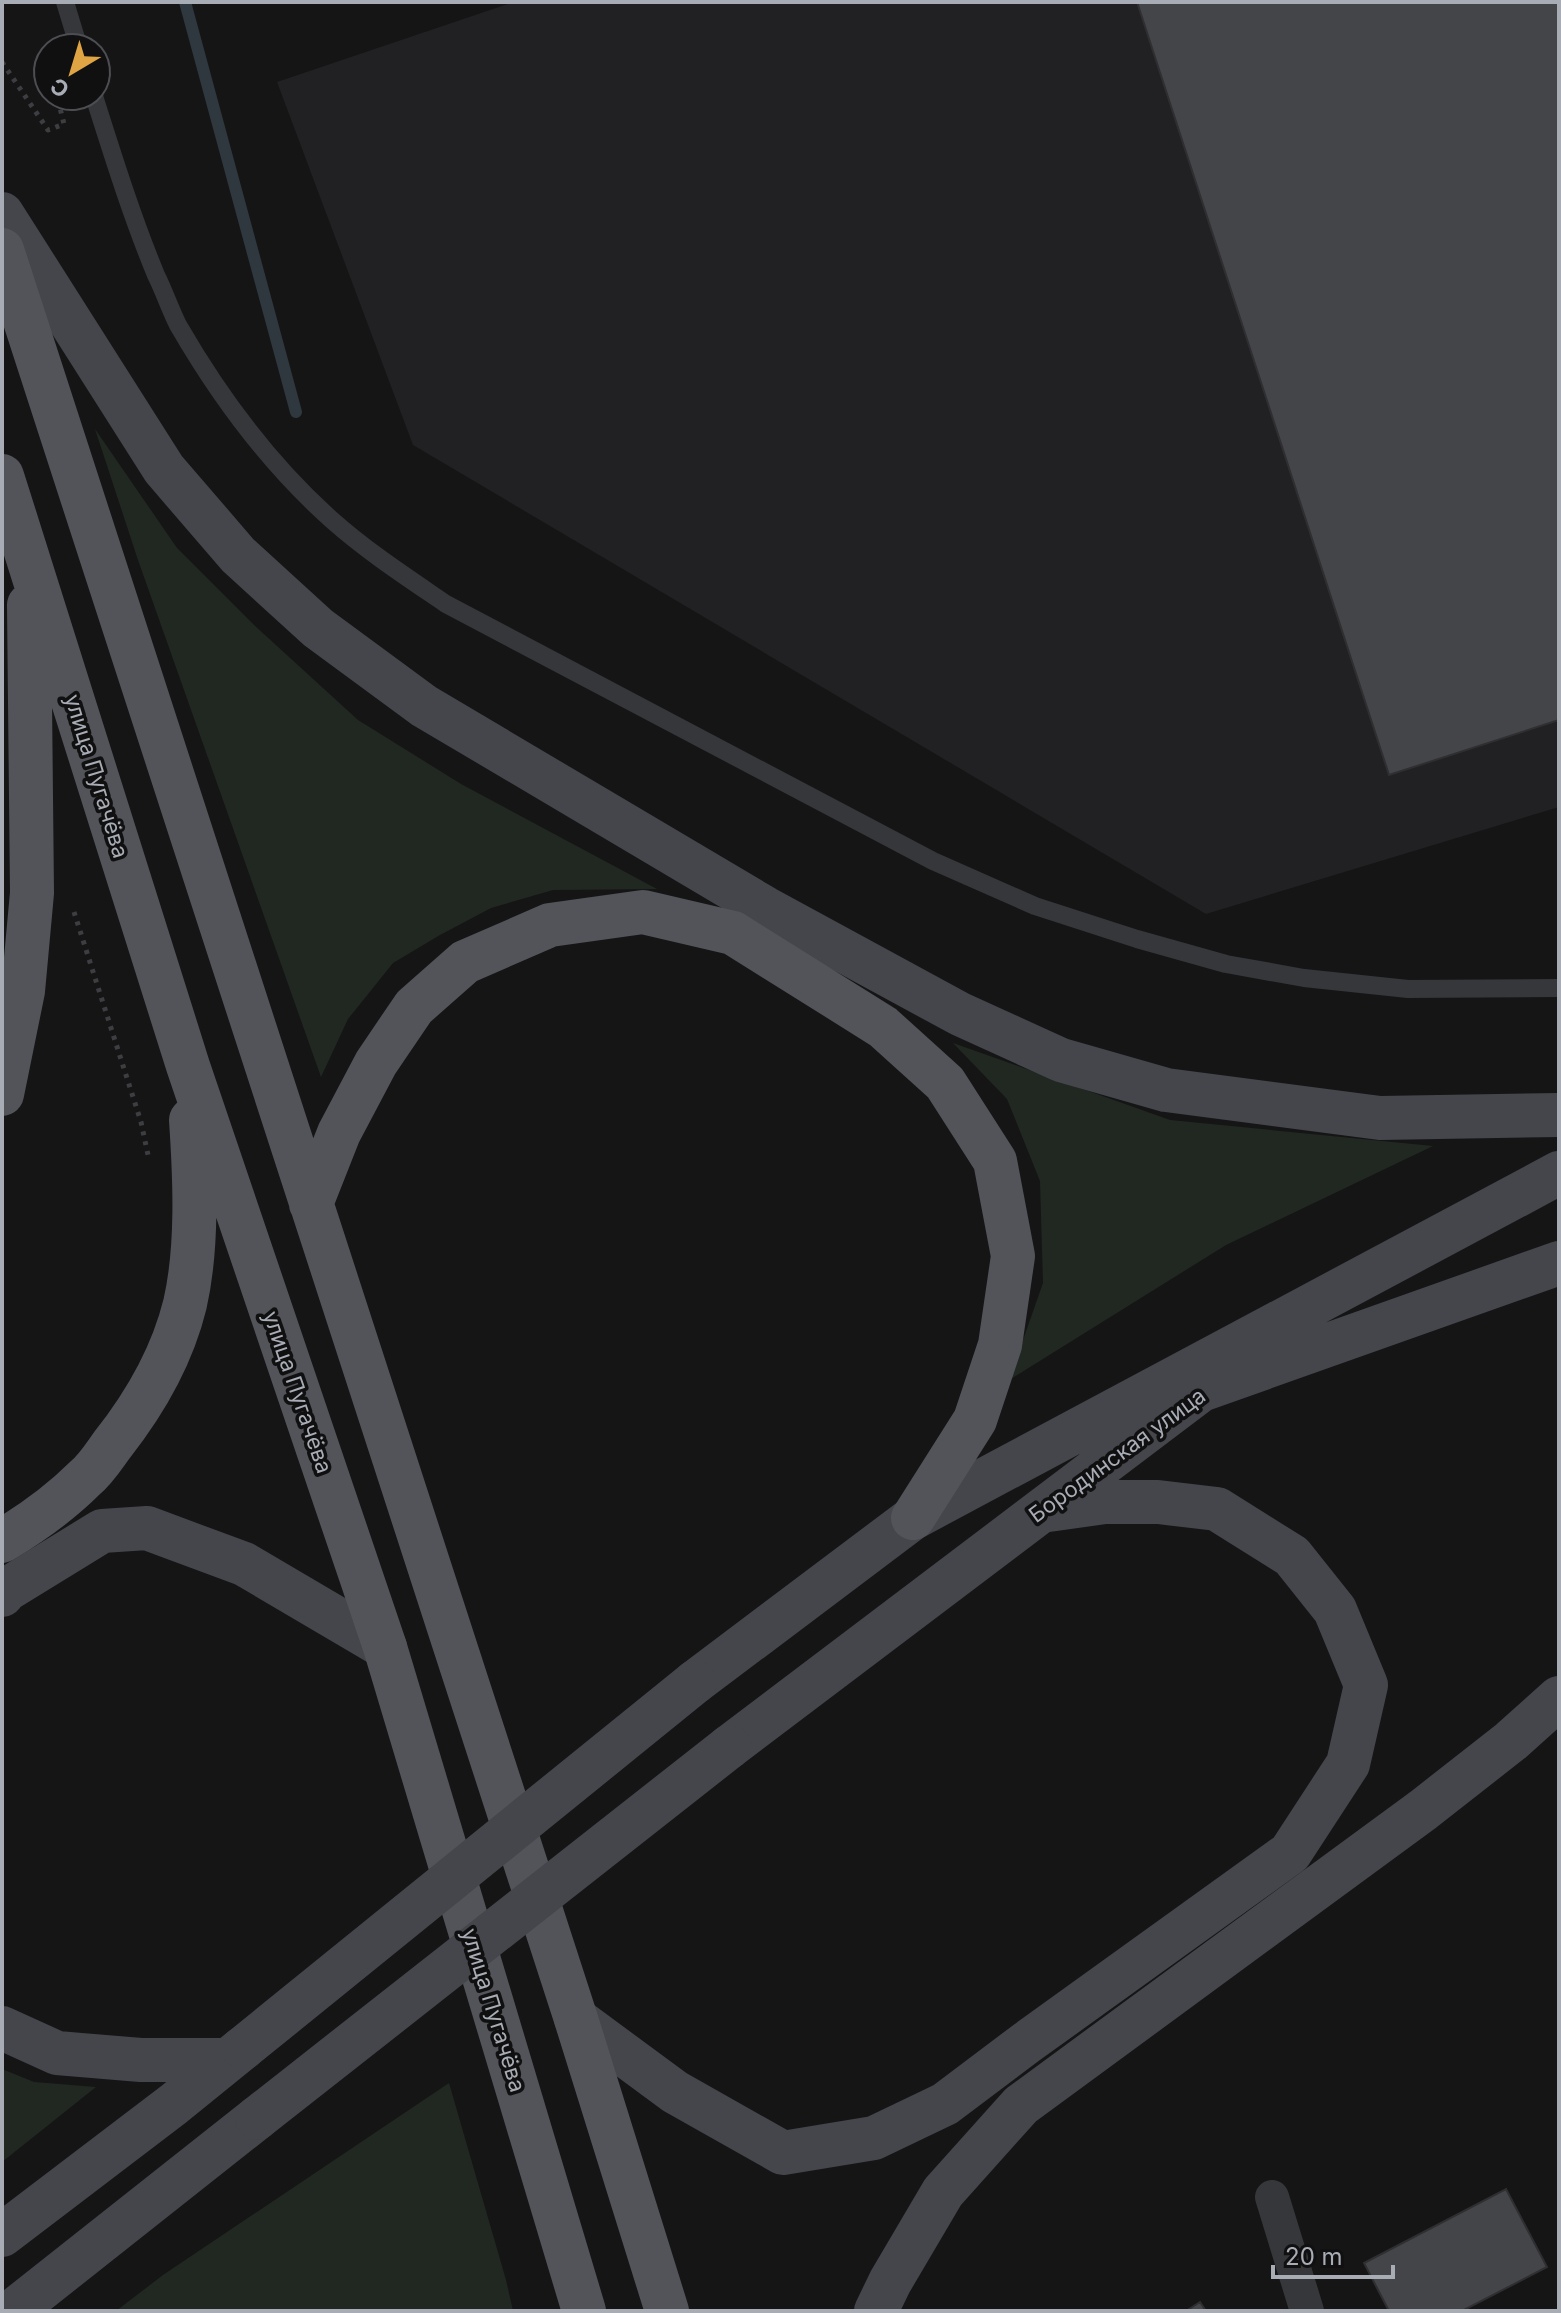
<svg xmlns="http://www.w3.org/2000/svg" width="1561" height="2313" font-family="Inter,sans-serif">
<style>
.built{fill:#212123}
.green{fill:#212822}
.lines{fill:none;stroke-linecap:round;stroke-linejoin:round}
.stream{stroke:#2f383e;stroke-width:12}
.building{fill:#444549;stroke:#2f2f32;stroke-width:2}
.path{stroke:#3c3e42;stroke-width:5;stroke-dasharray:4 6;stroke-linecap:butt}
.lane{stroke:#36373b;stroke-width:18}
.street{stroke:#36373b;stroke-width:34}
.secondary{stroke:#44464b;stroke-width:44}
.primary{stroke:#525459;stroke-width:44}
.secondary-bridge{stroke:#44464b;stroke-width:44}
.labels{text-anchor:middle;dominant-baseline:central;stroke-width:7;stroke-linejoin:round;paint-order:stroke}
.street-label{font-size:22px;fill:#a8acb5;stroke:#101011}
</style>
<rect width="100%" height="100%" fill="#151516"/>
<path class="built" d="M514 2H1559V807L1206 914 413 445 277 82Z"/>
<path class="green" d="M95 429 177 548 254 625 358 720 461 784 657 889 553 890 491 908 440 935 393 963 348 1019 321 1077 138 560Z
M953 1043 1170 1120 1433 1146 1226 1245 1009 1380 1043 1283 1040 1181 1007 1099Z
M2 2069 34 2082 96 2087 2 2162Z
M449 2083 506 2280 513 2311H116L163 2275Z"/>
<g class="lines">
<path class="stream" d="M185 2 296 412"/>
</g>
<path class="building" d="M1137 2H1559V720L1389 775Z
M1506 2189 1547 2267 1462 2311H1389L1364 2263Z
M1200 2302 1206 2311H1186Z"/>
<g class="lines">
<path class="path" d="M2 62 48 130 64 124 57 96
M74 912 141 1122 148 1155"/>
<path class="lane" d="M65 2 79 48
M94 96C113 156 132 217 156 275 164 291 170 309 178 325 219 396 272 467 333 521 368 552 408 578 446 604L933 861 1035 906 1137 939 1226 964 1304 978 1408 989 1559 988"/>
<path class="street" d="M1272 2197 1307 2311"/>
<path class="secondary" d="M2 214 164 469 238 555 318 628 424 706 765 908 960 1014 1061 1060 1166 1090 1380 1118 1559 1115
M2 1595 6 1590 102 1531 147 1528 244 1564 385 1647
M695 1682 913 1518 1559 1173
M729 1747 1201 1390 1559 1263
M576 2019 675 2092 783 2153 874 2138 945 2104 1026 2043 1290 1853 1348 1764 1366 1685 1335 1610 1292 1556 1217 1509 1158 1502H1105L1041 1511
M2 2028 57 2053 141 2060H228
M2 2235 174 2104 243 2048
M13 2311 257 2118
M876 2311 890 2282 943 2192 1021 2105 1423 1810 1511 1741 1559 1698"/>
<path class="primary" d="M2 250 576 2019 667 2311
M2 476 188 1066 385 1647 584 2311
M2 1094 23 991 32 893 29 605
M311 1204 339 1133 376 1063 414 1007 465 962 550 925 643 912 733 933 883 1027 945 1083 995 1161 1013 1256 1000 1345 975 1420 913 1518
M2 1541C32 1523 60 1503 85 1478 96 1469 104 1456 112 1445 146 1402 172 1357 185 1304 198 1247 195 1179 191 1120"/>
<path class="secondary-bridge" d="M243 2048 695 1682
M257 2118 729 1747"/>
</g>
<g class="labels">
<g class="street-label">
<text transform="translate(97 776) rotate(73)">улица Пугачёва</text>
<text transform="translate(298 1392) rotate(71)">улица Пугачёва</text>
<text transform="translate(1117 1455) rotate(-36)">Бородинская улица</text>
<text transform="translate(494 2010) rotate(73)">улица Пугачёва</text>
</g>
</g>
<rect width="1561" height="2313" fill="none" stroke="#a8acb5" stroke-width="8"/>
<g transform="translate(72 72) rotate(218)"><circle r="38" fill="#101011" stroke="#4d4e53" stroke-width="2"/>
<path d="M0-6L14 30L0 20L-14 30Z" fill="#dfa443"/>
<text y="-12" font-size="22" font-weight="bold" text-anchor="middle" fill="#a8acb5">С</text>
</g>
<path d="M1273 2265v12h120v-12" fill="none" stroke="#a8acb5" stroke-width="4"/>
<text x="1285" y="2265" font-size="24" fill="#a8acb5" stroke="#101011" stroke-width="6" paint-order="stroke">20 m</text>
</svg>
